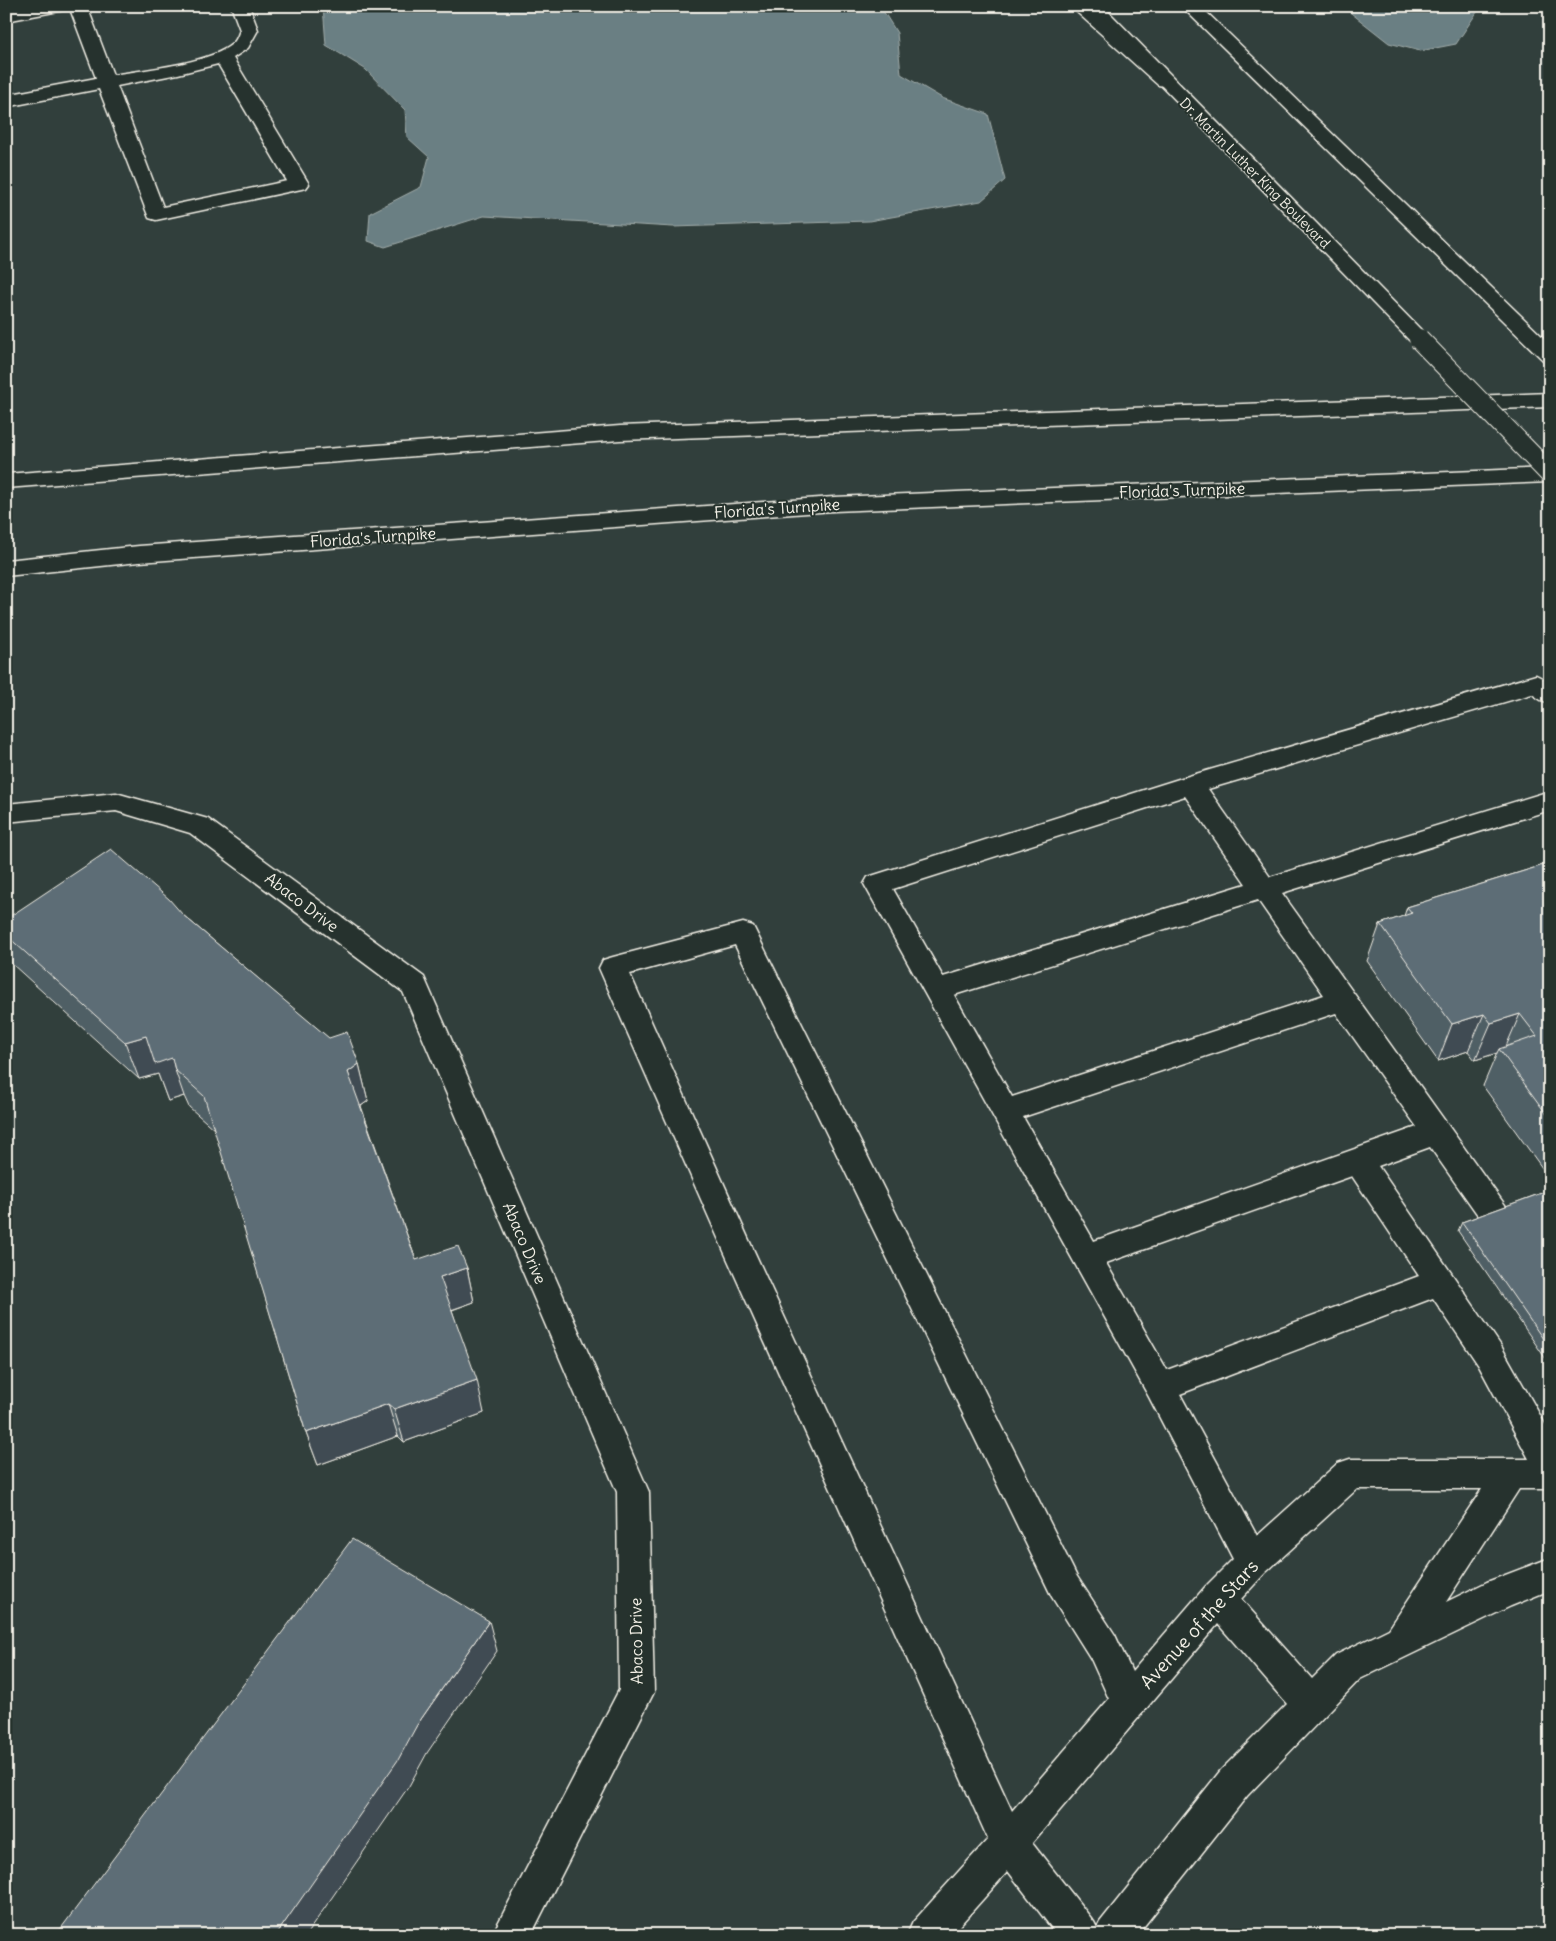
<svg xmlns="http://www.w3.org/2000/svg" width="1556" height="1941" font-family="Delius,sans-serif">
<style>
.water{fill:#6b7f83;stroke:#a2adab}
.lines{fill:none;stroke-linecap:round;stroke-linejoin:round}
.minor-casing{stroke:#f4f1e8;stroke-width:3}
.major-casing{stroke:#f4f1e8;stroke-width:3}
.highway-casing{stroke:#f4f1e8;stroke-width:3}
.minor{fill:#26332d;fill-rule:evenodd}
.major{fill:#26332d;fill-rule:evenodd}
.highway{fill:#26332d;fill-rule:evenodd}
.major-bridge-casing{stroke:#f4f1e8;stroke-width:22;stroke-linecap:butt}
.major-bridge{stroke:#26332d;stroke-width:20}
.wall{fill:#505e65;stroke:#f4f1e8}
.shaded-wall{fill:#414c53;stroke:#f4f1e8}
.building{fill:#5d6d76;stroke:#f4f1e8}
.labels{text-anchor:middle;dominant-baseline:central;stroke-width:4;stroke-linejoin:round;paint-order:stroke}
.far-street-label{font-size:14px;fill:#f4f1e8;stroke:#26332d}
.street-label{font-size:16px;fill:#f4f1e8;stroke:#26332d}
.near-street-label{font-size:19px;fill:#f4f1e8;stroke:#26332d}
</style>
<rect width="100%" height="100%" fill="#313f3c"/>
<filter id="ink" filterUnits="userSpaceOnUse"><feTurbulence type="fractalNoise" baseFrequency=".02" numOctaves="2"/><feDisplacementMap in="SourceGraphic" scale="10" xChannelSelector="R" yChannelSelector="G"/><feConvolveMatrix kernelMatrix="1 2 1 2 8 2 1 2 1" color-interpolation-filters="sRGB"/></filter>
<g filter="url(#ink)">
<path class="water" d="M323 6H880L897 33 901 74 942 98 988 114 1005 180 981 201 869 221 673 227 484 216 385 247 368 241 370 213 421 187 429 157 407 137 405 110 365 69 326 45Z
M1342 6H1481L1456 44 1420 51 1389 43Z"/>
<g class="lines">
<defs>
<path id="minor" d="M30 6H68L65 10 59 11 6 21V11Z
M69 6H87L113 75C141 70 217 63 235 41 237 38 239 33 240 30L231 6H249L258 30 248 48 233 58 309 184 306 188 156 220 149 218 99 89 6 107V95L96 78ZM218 64 287 181 163 207 117 86 178 74Z
M1536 675 1550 682V703L1541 700 1532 694 1208 789 1270 877 1550 791V810L1282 893 1550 1268V1306L1539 1302 1430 1147 1378 1166 1501 1346 1550 1433V1489H1519L1446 1602 1487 1582 1550 1558V1590L1511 1606 1360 1679 1247 1796 1137 1935H1057L1008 1871 951 1935H907L913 1922 988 1839 718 1238 599 968 603 960 613 957 743 923 753 926 1076 1575 1115 1635 1132 1672 1206 1586 1233 1559 1149 1397 864 884 868 877 1182 778ZM1185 796 1246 884 943 977 893 889ZM1258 900 1324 995 1012 1097 954 995ZM735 945 1052 1597 1091 1659 1109 1699 1012 1811 748 1238 630 974ZM1336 1013 1417 1127 1094 1241 1023 1117ZM1352 1176 1419 1276 1167 1370 1106 1263ZM1433 1298 1479 1366 1529 1459H1350L1338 1463 1257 1536 1180 1394ZM1357 1489H1482L1389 1629 1336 1655 1312 1679 1241 1599 1265 1573ZM1218 1624 1287 1704 1221 1770 1100 1922 1097 1928 1094 1922 1032 1843Z
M116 793 208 819 424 977 649 1492 654 1692 531 1935H492L619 1690 617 1492 403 992 190 833 116 811 6 822V804Z"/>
<path id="major" d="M1084 6H1103L1426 335 1429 339 1426 343 1419 345 1412 343Z
M1181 6H1200L1550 344V362L1543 360Z"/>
<path id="highway" d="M1070 6H1090L1170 77 1173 81 1170 85 1164 86 1158 85Z
M1550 393V407L620 440 6 488V474L620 426Z
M1550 468V482L834 511 139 562 6 576V560L139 546 834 497Z"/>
</defs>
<use href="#minor" class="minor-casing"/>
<use href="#major" class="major-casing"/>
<use href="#highway" class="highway-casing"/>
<use href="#minor" class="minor"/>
<use href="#major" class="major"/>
<use href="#highway" class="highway"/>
<defs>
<path id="major-bridge" d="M1419 339 1550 474"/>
</defs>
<use href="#major-bridge" class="major-bridge-casing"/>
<use href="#major-bridge" class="major-bridge"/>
</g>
<path class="wall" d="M1550 863V1179L1483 1086 1497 1053 1475 1060 1468 1051 1438 1061 1367 961 1380 924 1404 916 1407 907Z
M183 915 359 1064 368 1101 361 1106 416 1260 467 1268 474 1302 452 1310 484 1413 404 1442 398 1436 318 1465 306 1433 215 1130 189 1107 184 1096 168 1101 158 1074 139 1079 12 964 6 949V919Z
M1550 1190V1365L1458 1231 1462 1222Z"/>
<path class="shaded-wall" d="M1484 1014 1468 1051 1438 1061 1452 1024Z
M1520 1014 1504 1051 1499 1049 1497 1053 1475 1060 1491 1023Z
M146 1036 172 1058 175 1070 184 1096 168 1101 158 1074 139 1079 125 1042Z
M359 1064 368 1101 358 1108 348 1072Z
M467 1268 474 1302 448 1311 440 1277Z
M477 1380 484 1413 404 1442 394 1409Z
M388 1404 398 1436 318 1465 306 1433Z
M489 1621 497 1651 427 1753 409 1786 306 1935H276L417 1725Z"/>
<path class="building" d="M111 849 169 899 183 915 329 1038 347 1032 359 1064 348 1072 416 1260 458 1246 467 1268 440 1277 477 1380 394 1409 388 1404 306 1433 204 1096 175 1070 172 1058 155 1064 146 1036 125 1042 6 935V919Z
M1550 863V1119L1499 1049 1537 1036 1520 1014 1491 1023 1484 1014 1452 1024 1380 924 1412 913 1407 907Z
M1550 1190V1349L1462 1222Z
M352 1539 489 1621 417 1725 398 1760 276 1935H56Z"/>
</g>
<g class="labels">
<g class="far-street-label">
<text transform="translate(1255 173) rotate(45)">Dr. Martin Luther King Boulevard</text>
</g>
<g class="street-label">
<text transform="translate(1182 490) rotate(-2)">Florida's Turnpike</text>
<text transform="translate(777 508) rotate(-4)">Florida's Turnpike</text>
<text transform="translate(373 537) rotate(-4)">Florida's Turnpike</text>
<text transform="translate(302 902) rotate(37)">Abaco Drive</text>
<text transform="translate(525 1243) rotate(67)">Abaco Drive</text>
<text transform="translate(636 1641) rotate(-91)">Abaco Drive</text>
</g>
<g class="near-street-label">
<text transform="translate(1199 1624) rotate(-48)">Avenue of the Stars</text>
</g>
</g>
<rect width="1556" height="1941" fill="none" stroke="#26332d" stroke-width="25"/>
<rect x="12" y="12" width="1531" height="1916" fill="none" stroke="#f4f1e8" stroke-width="2" filter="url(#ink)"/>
</svg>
